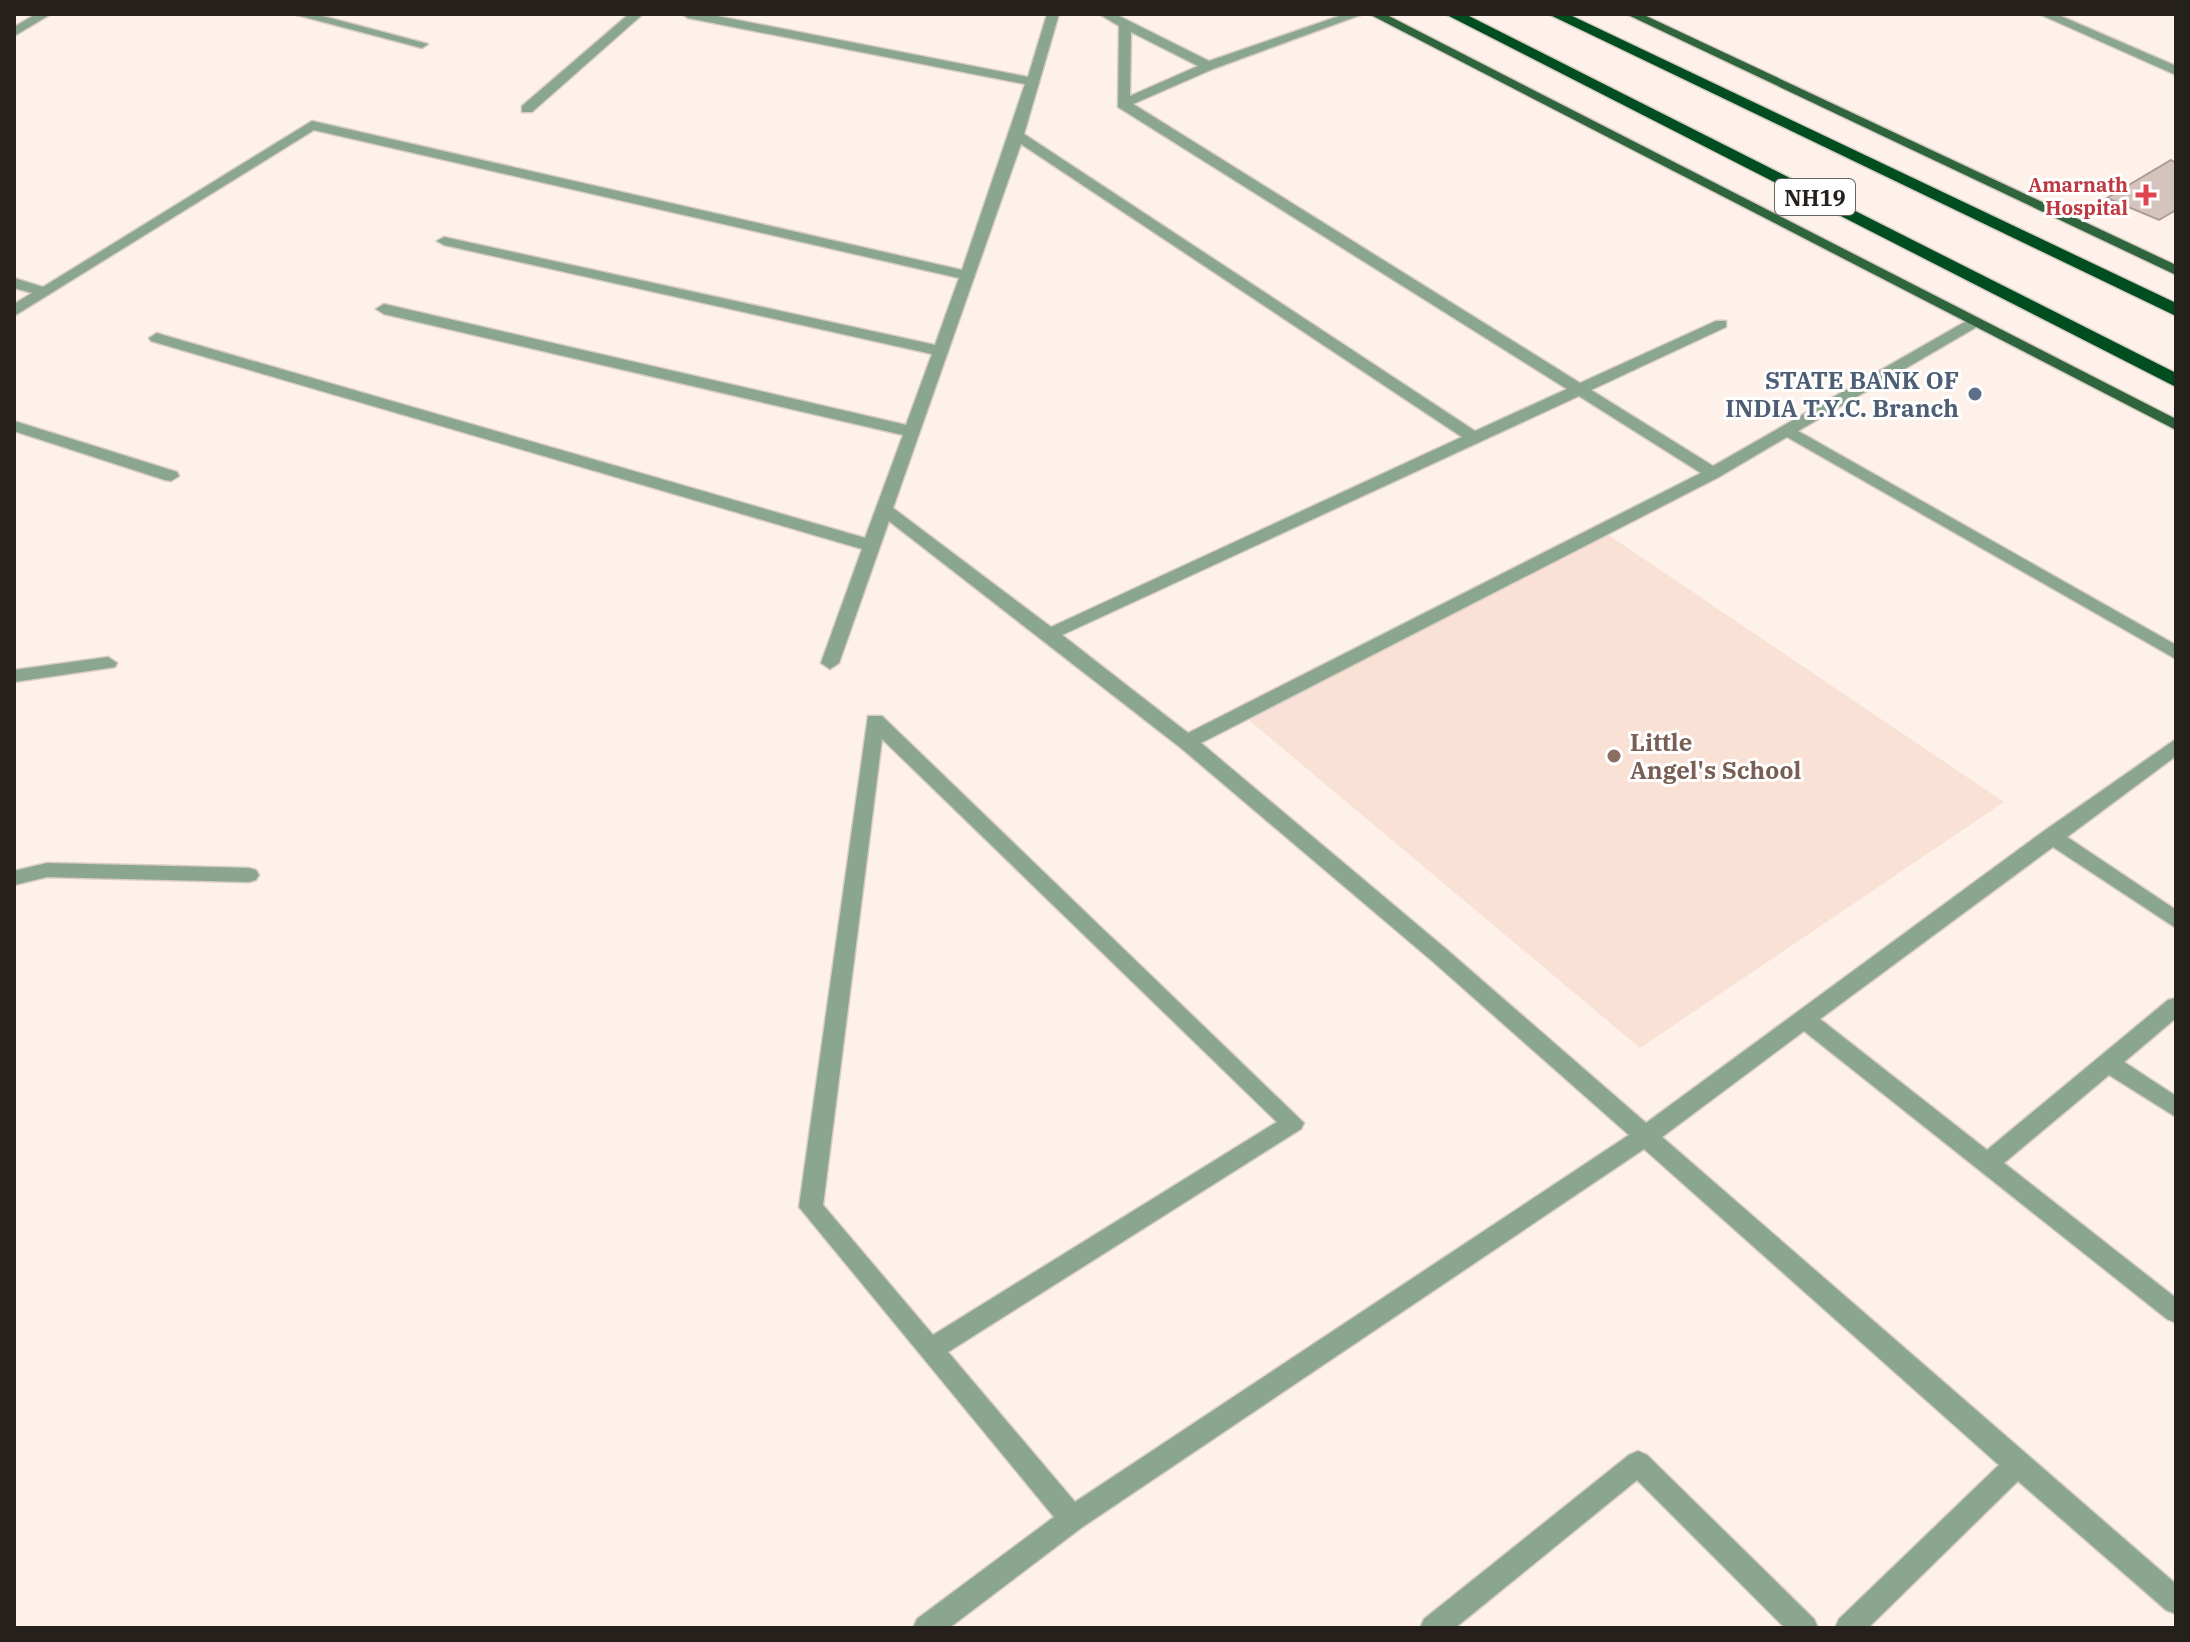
<svg xmlns="http://www.w3.org/2000/svg" width="2190" height="1642" font-family="'IBM Plex Serif',serif">
<style>
.built{fill:#f9e1d5}
.building{fill:#d5c3bd;stroke:#ad9c97;stroke-width:2}
.lines{fill:none;stroke-linecap:round;stroke-linejoin:round}
.street-casing{stroke:#d7cbc5;stroke-width:3}
.primary-casing{stroke:#d7cbc5;stroke-width:3}
.highway-casing{stroke:#d7cbc5;stroke-width:3}
.street{fill:#8aa68e;fill-rule:evenodd}
.primary{fill:#2f653c;fill-rule:evenodd}
.highway{fill:#004e1f;fill-rule:evenodd}
.health-dot{fill:#e0444e;stroke:#fff;stroke-width:3}
.service-dot{fill:#5c6f8a;stroke:#fff;stroke-width:3}
.education-dot{fill:#8d6e63;stroke:#fff;stroke-width:3}
.labels{text-anchor:middle;dominant-baseline:central;stroke-width:6;stroke-linejoin:round;paint-order:stroke}
.far-health-label{font-size:20px;font-weight:bold;fill:#be3a42;stroke:#fff;text-anchor:end}
.shield{fill:#fff;stroke:#676361;stroke-width:2}
.shield-label{font-size:22px;font-weight:bold;fill:#26201d}
.service-label{font-size:24px;font-weight:bold;fill:#4e5e75;stroke:#fff;text-anchor:end}
.education-label{font-size:24px;font-weight:bold;fill:#785e54;stroke:#fff;text-anchor:start}
</style>
<rect width="100%" height="100%" fill="#fef1ea"/>
<path class="built" d="M1595 526 2004 802 1640 1048 1238 711Z"/>
<path class="building" d="M2171 160 2176 163V210L2159 220 2107 198Z"/>
<g class="lines">
<defs>
<path id="street" d="M36 14H51L14 36V27Z
M293 14H315L428 44 422 48Z
M629 14H643L532 112H522V106Z
M682 14H707L1028 77 1047 14H1059L1024 134 1475 431 1567 389 1118 107 1119 26 1099 14H1115L1209 61 1345 14H1363L1213 69 1133 104 1580 383 1716 321H1726V327L1591 390 1713 466 1970 319H1980V325L1798 431 2176 645V659L1787 437 1719 477 1201 743 1446 949 1646 1123 2044 831 2176 739V756L2067 837 2176 910V928L2053 847 1820 1019 1987 1150 2168 1000 2176 998V1018L2124 1062 2176 1096V1117L2109 1075 2004 1163 2176 1298V1323L2167 1319 1804 1031 1662 1137 2176 1584V1614L2166 1610 2018 1481 1868 1628H1835L1839 1619 1999 1465 1644 1149 1081 1528 949 1628H913L917 1619 1054 1517 799 1207 868 716H882L1304 1123 1301 1129 948 1352 1075 1502 1629 1135 1431 960 1181 748 889 521 839 663 830 669 821 663 862 549 151 341 149 338 157 333 163 335 865 538 903 435 384 314 376 309 384 304 906 425 932 354 444 245 437 241 444 237 935 345 959 278 314 130 14 316V304L32 293 14 288V278L43 287 312 121 962 270 1025 84 688 18ZM1131 32 1198 66 1130 96ZM1021 144 1462 437 1051 627 893 508ZM1579 396 1701 473 1188 733 1062 635ZM882 739 1277 1122 933 1335 823 1205Z
M2039 14H2056L2176 66V75Z
M14 421 177 472 179 476 171 481 165 480 14 431Z
M108 657 117 663 115 667 14 682V670Z
M47 863 249 868 256 870 259 875 256 880 249 882 47 877 14 885V871Z
M1638 1451 1647 1455 1814 1619 1818 1628H1785L1637 1480 1455 1628H1420L1424 1619 1629 1455Z"/>
<path id="primary" d="M1369 14H1385L2176 419V430Z
M1626 14H1642L2176 265V275Z"/>
<path id="highway" d="M1445 14H1465L2176 373V387Z
M1548 14H1568L2176 303V316Z"/>
</defs>
<use href="#street" class="street-casing"/>
<use href="#primary" class="primary-casing"/>
<use href="#highway" class="highway-casing"/>
<use href="#street" class="street"/>
<use href="#primary" class="primary"/>
<use href="#highway" class="highway"/>
</g>
<path class="health-dot" d="M2142 183h8v8h8v8h-8v8h-8v-8h-8v-8h8z"/>
<circle class="service-dot" cx="1975" cy="394" r="8"/>
<circle class="education-dot" cx="1614" cy="756" r="8"/>
<g class="labels">
<g class="far-health-label">
<text x="2128" y="184">Amarnath<tspan x="2128" dy="23">Hospital</tspan></text>
</g>
<rect class="shield" x="1775" y="179" width="80" height="36" rx="6"/>
<g class="shield-label">
<text x="1815" y="197">NH19</text>
</g>
<g class="service-label">
<text x="1959" y="380">STATE BANK OF<tspan x="1959" dy="28">INDIA T.Y.C. Branch</tspan></text>
</g>
<g class="education-label">
<text x="1630" y="742">Little<tspan x="1630" dy="28">Angel's School</tspan></text>
</g>
</g>
<rect width="2190" height="1642" fill="none" stroke="#26201d" stroke-width="32"/>
</svg>
